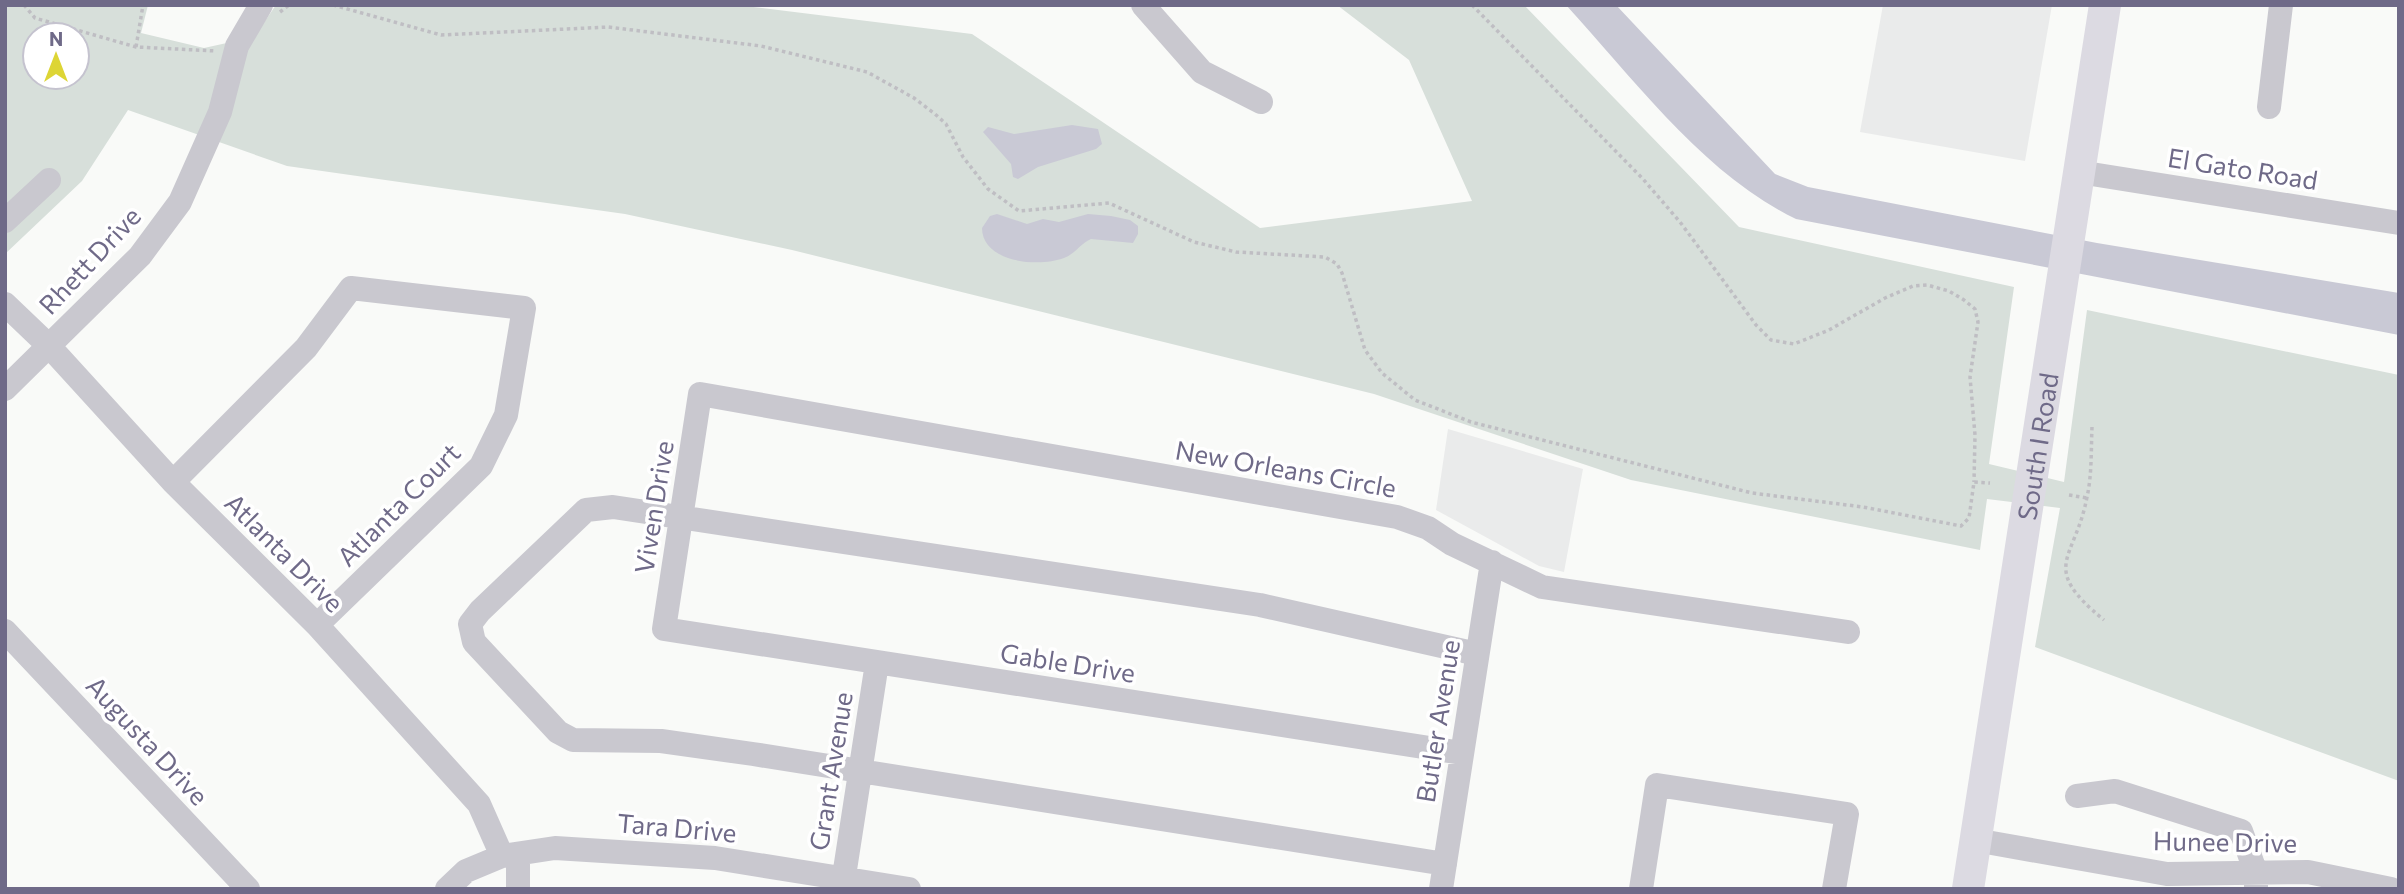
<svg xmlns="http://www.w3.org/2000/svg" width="2404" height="894" font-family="Commissioner,sans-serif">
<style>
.built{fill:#eaebeb}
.green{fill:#d7dfda;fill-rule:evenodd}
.water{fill:#c9c9d5}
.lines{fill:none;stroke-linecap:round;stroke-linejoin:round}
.path{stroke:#bfbec3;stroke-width:3.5;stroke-dasharray:3.5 3.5;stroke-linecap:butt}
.minor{stroke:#c9c8cf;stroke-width:24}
.major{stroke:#dcdae2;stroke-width:32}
.labels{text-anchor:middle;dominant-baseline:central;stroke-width:7;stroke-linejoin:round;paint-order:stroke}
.street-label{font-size:26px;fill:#6f6a88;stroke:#fff}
</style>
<rect width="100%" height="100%" fill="#f9faf8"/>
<path class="built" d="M1883 5H2052L2025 161 1860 132Z
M1448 429 1583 469 1564 572 1539 566 1436 510Z"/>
<path class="green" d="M5 5H148L141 33 204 48 254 37 276 5H737L972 34 1260 228 1472 201 1409 60 1337 5H1524L1739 227 2014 287 1989 464 2064 482 2087 310 2399 375V781L2035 647 2060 508 1987 499 1980 550 1631 480 1374 394 792 250 625 214 287 166 128 110 82 181 5 254ZM35 35H77V77H35Z"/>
<path class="water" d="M1566 5H1616L1775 174 1808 187 2097 243 2399 293V335L1796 219C1703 174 1635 80 1566 5Z
M1072 125 1098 129 1102 144 1096 149 1038 167 1018 179 1013 177 1011 164 983 132 988 127 1014 134Z
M997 214 1027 224 1043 219 1059 222 1088 214 1111 216 1130 220 1138 226V234L1133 243 1091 239C1080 244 1075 254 1064 258 1038 268 982 262 982 228L990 216Z"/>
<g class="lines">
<path class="path" d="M24 5 35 18 136 47 216 51
M333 5 441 35 608 27 761 46 867 72 914 98 935 114 946 124 963 157 988 189 1019 211 1109 203 1194 242 1236 252 1325 257 1337 264 1342 273 1365 350 1382 373 1415 400 1471 422 1752 493 1863 507 1961 526 1969 518 1974 482 1990 483
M1472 5 1643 179 1680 222 1756 325 1771 340 1794 344 1829 330 1885 298 1913 286 1927 285 1949 291 1964 300 1975 309 1978 322 1970 377 1975 435 1974 482
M280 12 289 5
M136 47 143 5
M2092 427C2091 450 2092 475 2087 497 2075 561 2038 566 2104 620
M2069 495 2087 498"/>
<path class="minor" d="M1143 5 1202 72 1261 102
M2269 107 2281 5
M2079 172 2399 223
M5 221 49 180
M5 304 49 346 173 482 317 625 479 804 502 856
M5 389 140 256 180 202 220 112 237 46 261 5
M173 482 306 348 351 288 524 308 506 415 481 466 317 625
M5 631 248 889
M1462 753 664 629 700 394 1397 517 1428 528 1452 544 1542 587 1848 632
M2077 796 2115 791 2241 831 2256 873V888
M1975 840 2167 874 2308 872 2391 889
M518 854V889
M1445 864 753 754 661 741 573 740 558 732 474 642 470 624 480 611 586 510 613 507 1260 605 1477 654
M447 889 466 871 502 856 555 848 715 858 909 889
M842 889 877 663
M1441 889 1492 562
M1641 889 1657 785 1847 814 1834 889"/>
<path class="major" id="s1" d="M1968 889 2105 5"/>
</g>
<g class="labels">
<g class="street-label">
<text transform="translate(2243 168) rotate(9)">El Gato Road</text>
<text transform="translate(89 260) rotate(-47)">Rhett Drive</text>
<text stroke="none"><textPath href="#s1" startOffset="448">South I Road</textPath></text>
<text transform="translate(1286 468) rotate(10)">New Orleans Circle</text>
<text transform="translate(398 504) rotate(-45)">Atlanta Court</text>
<text transform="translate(653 507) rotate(-81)">Viven Drive</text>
<text transform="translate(285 552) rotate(45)">Atlanta Drive</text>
<text transform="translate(1068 662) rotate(9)">Gable Drive</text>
<text transform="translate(1437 721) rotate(-81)">Butler Avenue</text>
<text transform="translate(148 740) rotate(47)">Augusta Drive</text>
<text transform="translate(830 771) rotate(-81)">Grant Avenue</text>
<text transform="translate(677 827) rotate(5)">Tara Drive</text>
<text transform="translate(2225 841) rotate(1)">Hunee Drive</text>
</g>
</g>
<rect width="2404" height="894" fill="none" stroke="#6f6a88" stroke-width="14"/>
<g transform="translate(56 56)"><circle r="33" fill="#ffffff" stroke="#c5c3cf" stroke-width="2"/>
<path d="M0-5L12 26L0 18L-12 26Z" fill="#ddd535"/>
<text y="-10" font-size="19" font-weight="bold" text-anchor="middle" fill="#6f6a88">N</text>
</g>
</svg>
